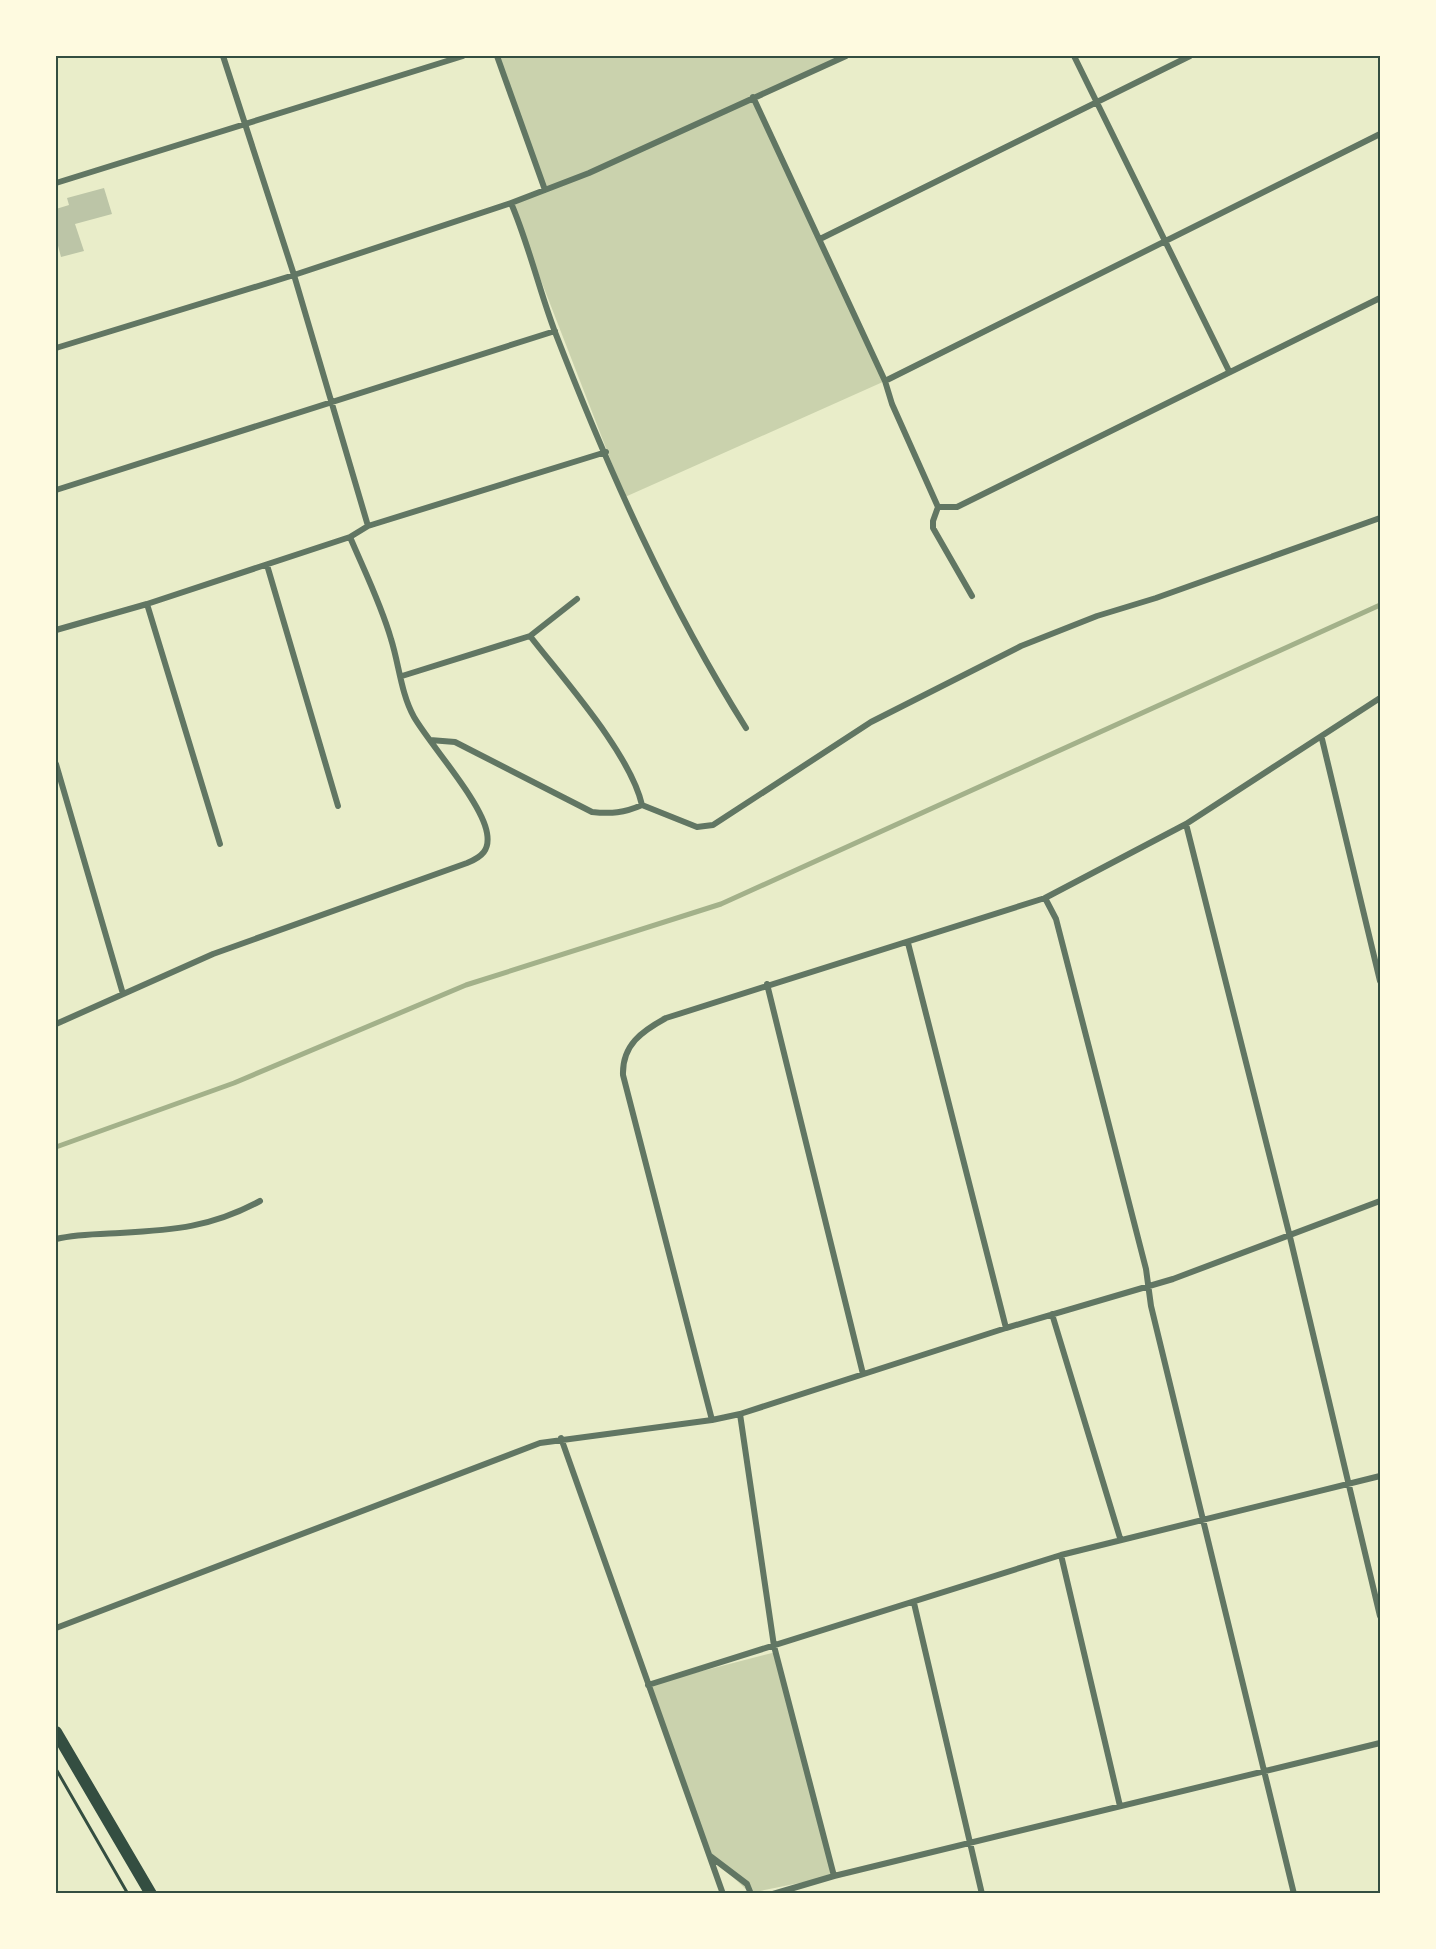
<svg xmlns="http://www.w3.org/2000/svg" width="1436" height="1949" font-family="Roboto,sans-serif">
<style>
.green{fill:#cad2ad}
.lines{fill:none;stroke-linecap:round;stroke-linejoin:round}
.stream{stroke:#a3b18a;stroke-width:5}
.building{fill:#bcc5a7}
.path{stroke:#344e41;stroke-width:3}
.minor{stroke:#617663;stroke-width:6}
.secondary{stroke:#344e41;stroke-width:12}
.neatline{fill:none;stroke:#344e41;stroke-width:2}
</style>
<rect width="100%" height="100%" fill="#e9edc9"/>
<path class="green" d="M497 56H846L754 97 885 381 625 497 511 203 544 189Z
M776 1652 834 1876 750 1893 709 1855 648 1685Z"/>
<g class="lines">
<path class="stream" d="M56 1147 234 1083 466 985 721 904 1380 605"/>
</g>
<path class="building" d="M104 188 112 214 75 224 84 251 61 257 56 238V209L69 205 67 198Z"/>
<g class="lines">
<path class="path" d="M56 1769 128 1894"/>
<path class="minor" d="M223 56 294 275 368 526
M497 56 545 190
M1074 56 1229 371
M753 97 885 381 892 404 938 507 933 521V528L972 596
M56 183 463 56
M511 203C529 245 539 290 555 332 608 469 668 604 746 728
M820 239 1190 56
M56 348 294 275 511 203 589 173 846 56
M885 381 1380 134
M56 490 555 331
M938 507H957L1380 298
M267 565 338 806
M147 604 220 844
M56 630 147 604 350 537 368 526 606 452
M530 636C564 680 630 753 642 805
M402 676 530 636 577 599
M1322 739 1380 981
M430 740 455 742 592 812C611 814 624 813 642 805L697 827 713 825 871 722 1021 646 1097 616 1156 598 1380 518
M56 764 123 994
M1186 824 1290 1237 1380 1616
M1045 898 1056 919 1146 1269 1151 1306 1294 1894
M908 943 1006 1328
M767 984 863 1374
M56 1024 213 954 467 863C482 857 490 850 487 833 482 802 431 746 414 717 401 694 399 664 391 639 381 604 364 570 350 537
M56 1239C77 1234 99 1234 120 1233 174 1230 212 1227 260 1201
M1052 1314 1120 1538
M740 1414 774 1646 834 1876
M712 1420 623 1075C622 1045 642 1031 666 1018L1045 898 1186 824 1380 698
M561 1438 723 1894
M1061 1555 1120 1806
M914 1603 982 1894
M56 1628 540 1443 712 1420 740 1414 1006 1328 1173 1279 1380 1201
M648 1685 1061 1555 1380 1476
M710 1856 747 1884 751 1894
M773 1894 834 1876 1380 1743"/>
<path class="secondary" d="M56 1732 151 1894"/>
</g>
<rect width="1436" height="1949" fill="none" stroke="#fefae0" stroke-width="114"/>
<rect x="57" y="57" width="1322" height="1835" class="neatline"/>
</svg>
